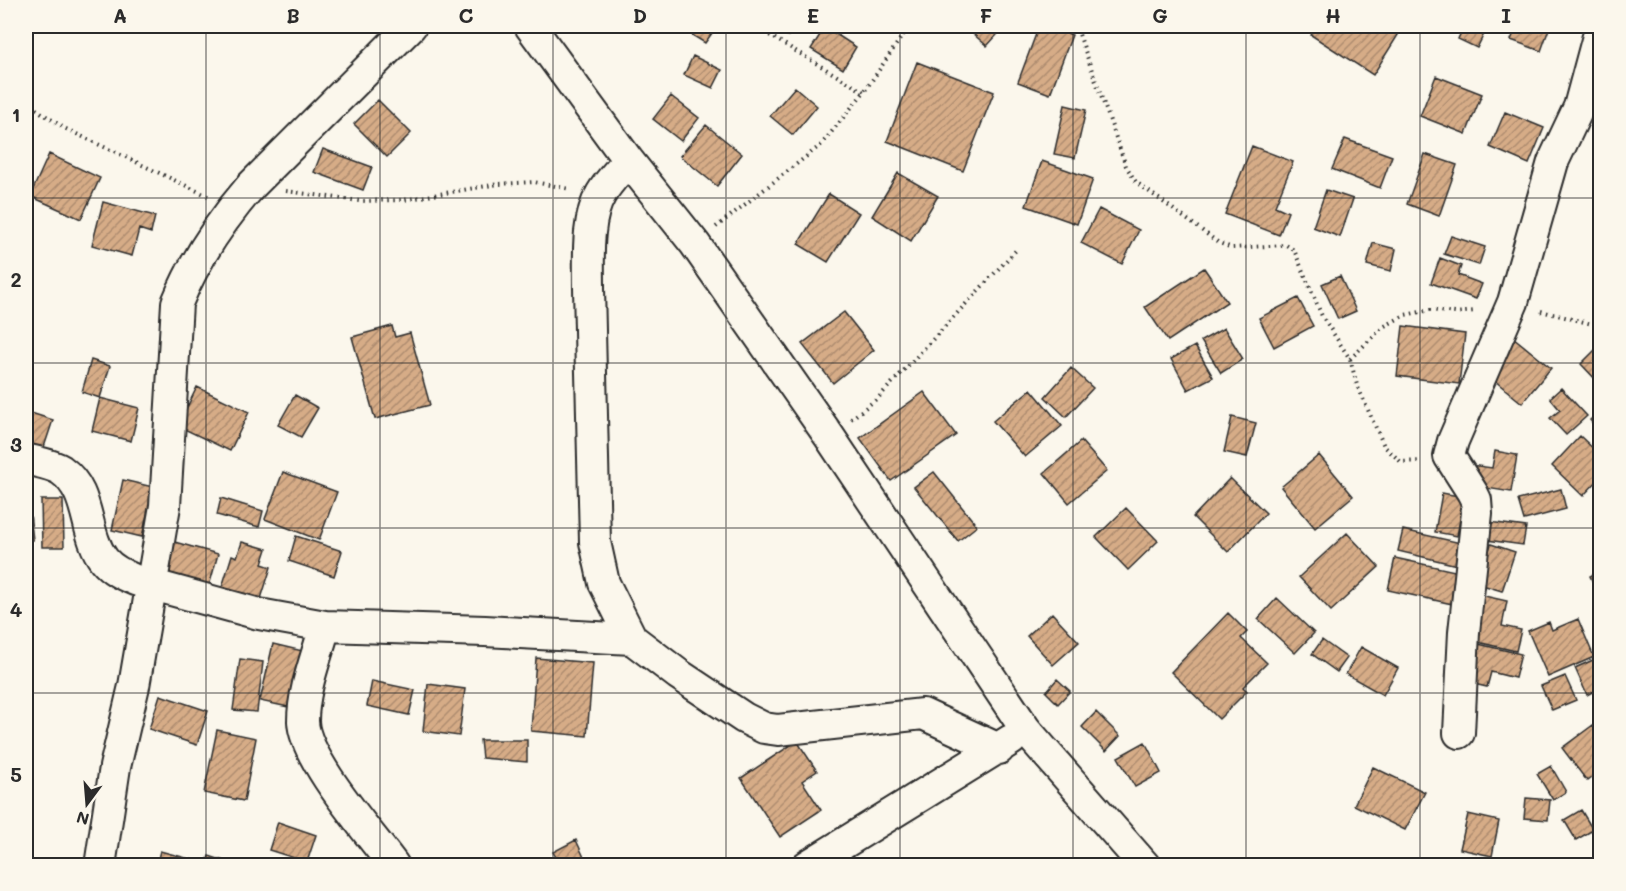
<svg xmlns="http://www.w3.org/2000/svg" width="1626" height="891" font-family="Mali,sans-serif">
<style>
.building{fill:url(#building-hatch);stroke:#2b2b2b;stroke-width:1.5}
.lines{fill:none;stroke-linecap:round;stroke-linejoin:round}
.minor-casing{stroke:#2b2b2b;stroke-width:34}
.path{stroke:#2b2b2b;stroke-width:4;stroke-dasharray:1.5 4.5;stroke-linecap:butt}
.minor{stroke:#fbf7ec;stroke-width:30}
.grid{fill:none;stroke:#2b2b2b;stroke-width:1.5;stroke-opacity:0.55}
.neatline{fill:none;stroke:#2b2b2b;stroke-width:2}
.grid-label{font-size:20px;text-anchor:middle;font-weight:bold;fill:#2b2b2b}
</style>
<defs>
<pattern id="building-hatch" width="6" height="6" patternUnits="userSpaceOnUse" patternTransform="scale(1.5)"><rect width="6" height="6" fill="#d6ac87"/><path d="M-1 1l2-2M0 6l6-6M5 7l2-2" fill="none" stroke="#ae8c6f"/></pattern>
</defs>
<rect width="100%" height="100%" fill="#fbf7ec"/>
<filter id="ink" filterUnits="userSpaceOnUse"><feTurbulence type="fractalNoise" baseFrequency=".0167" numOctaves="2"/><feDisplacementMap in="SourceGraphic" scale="12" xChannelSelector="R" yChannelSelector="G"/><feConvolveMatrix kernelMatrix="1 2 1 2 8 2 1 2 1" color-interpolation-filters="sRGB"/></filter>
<g filter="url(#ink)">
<path class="building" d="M691 26H717L705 43 687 32Z
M763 26H792L788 36Z
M964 26H1005L987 46Z
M1039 26H1048L1072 35 1050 94 1018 82Z
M1317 26H1384L1398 35 1373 75 1311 35Z
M1464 26H1488L1477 48 1458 39Z
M1490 26H1511L1507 34Z
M1517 26H1550L1541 51 1511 40Z
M825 27 856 47 843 69 811 49Z
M693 56 722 70 713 88 684 75Z
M917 62 994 92 963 171 887 141Z
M1436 76 1482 94 1466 134 1420 116Z
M795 87 817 106 793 135 770 116Z
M671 96 699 118 681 141 653 119Z
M378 100 411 133 387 157 354 124Z
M1065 105 1086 110 1075 158 1054 154Z
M1505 112 1544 128 1529 164 1490 147Z
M706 125 742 154 717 186 680 156Z
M1345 139 1392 156 1380 188 1332 169Z
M1252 146 1293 162 1275 206 1288 212 1279 235 1225 214Z
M323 149 372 167 363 190 314 172Z
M49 154 100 178 81 219 30 196Z
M1425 154 1457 165 1439 216 1407 204Z
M1042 161 1093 179 1077 224 1026 206Z
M898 173 938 196 911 241 872 216Z
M1326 190 1353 199 1340 237 1313 227Z
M829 194 859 213 828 262 798 244Z
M103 202 155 216 151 233 139 229 132 256 92 245Z
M1099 209 1139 230 1122 264 1081 243Z
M1451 236 1485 247 1479 265 1444 254Z
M1373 243 1396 249 1391 271 1367 265Z
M1440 258 1461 266 1458 275 1482 284 1476 299 1431 283Z
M1204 268 1227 302 1168 341 1145 307Z
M1340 276 1356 311 1338 319 1322 284Z
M1298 298 1313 326 1274 347 1259 318Z
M844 312 874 350 833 383 802 344Z
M392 326 395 337 410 333 430 405 375 419 352 337Z
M1403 326 1465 334 1459 384 1397 376Z
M1224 328 1243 359 1221 373 1201 341Z
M1513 337 1551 368 1522 403 1484 372Z
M1195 346 1213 377 1188 390 1171 359Z
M1596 349 1600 353V384L1581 364Z
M91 360 110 366 100 398 82 392Z
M1071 368 1093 388 1066 417 1045 397Z
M197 387 249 412 230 451 178 426Z
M1561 388 1587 416 1566 435 1550 418 1560 410 1550 398Z
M1031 389 1062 426 1025 457 993 421Z
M924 392 956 435 891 481 860 438Z
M295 395 318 408 301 437 278 425Z
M100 398 139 408 131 441 92 431Z
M1600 411V432L1590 420Z
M28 412 53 420 43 450 26 445V420Z
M1232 417 1256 423 1247 457 1224 452Z
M1580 436 1600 455V478L1583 496 1552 466Z
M1081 441 1107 471 1069 503 1044 473Z
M1495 451 1517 455 1511 492 1468 485 1471 465 1492 468Z
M1319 455 1353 496 1315 528 1281 487Z
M283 472 337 492 319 540 265 519Z
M934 472 977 526 958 541 914 487Z
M1230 478 1266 513 1228 552 1193 517Z
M123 480 153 487 142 537 112 530Z
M1561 489 1566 509 1524 520 1518 500Z
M1442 493 1464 497 1457 536 1435 532Z
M26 495H28L33 540 26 541Z
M221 498 263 511 259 527 217 515Z
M41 500H63L64 547H42Z
M1126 508 1158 541 1128 570 1096 537Z
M1489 522 1526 527 1523 545 1487 540Z
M1403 530 1461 543 1457 565 1398 551Z
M1347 533 1379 567 1331 611 1299 577Z
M296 536 342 551 334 576 289 561Z
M171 541 218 554 208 590 161 577Z
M242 542 267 549 262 564 271 567 260 602 219 597 232 555 237 557Z
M1491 544 1515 552 1502 591 1479 584Z
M1395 558 1464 573 1457 605 1388 590Z
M1600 571V592L1598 593 1590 576Z
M1480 595 1507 601 1502 626 1521 630 1516 651 1469 640Z
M1277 598 1314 633 1295 653 1258 619Z
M1052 613 1079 642 1053 665 1027 636Z
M1228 613 1247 632 1241 638 1267 663 1243 687 1247 691 1219 719 1171 672Z
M1578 619 1594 657 1548 677 1528 631 1549 622 1552 630Z
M1322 640 1347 658 1337 672 1312 654Z
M1474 643 1521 654 1515 678 1491 672 1487 687 1465 682Z
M273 644 311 653 298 709 260 701Z
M1361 647 1398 668 1383 695 1346 674Z
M1600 657V688L1587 695 1575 668Z
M536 658 593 663 587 736 531 731Z
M240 659 263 662 257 712 233 710Z
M1565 676 1576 700 1552 710 1541 686Z
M1057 679 1070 691 1058 704 1046 692Z
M372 681 415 690 409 715 367 706Z
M428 684 465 689 459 736 423 731Z
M160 695 208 711 197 745 149 729Z
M1096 712 1120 736 1106 751 1082 727Z
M1593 725 1600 735V771L1587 781 1562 748Z
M217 730 256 738 244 801 204 793Z
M480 740H527V762L482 758Z
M797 741 817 771 802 781 821 810 780 837 741 778Z
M1145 742 1161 773 1135 787 1118 757Z
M1551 766 1566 792 1553 800 1537 774Z
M1373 767 1425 792 1405 830 1354 805Z
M1526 798 1550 800 1548 820 1524 818Z
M1581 810 1593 830 1576 840 1564 820Z
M1468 814 1499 821 1492 856 1460 849Z
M278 822 316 835 307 862 269 850Z
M576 840 588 866H561L553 852Z
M160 851 205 863 204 866H156Z
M209 856 237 865V866H206Z"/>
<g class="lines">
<defs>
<path id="minor" d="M530 26 628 160 695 244 829 436 1026 730 1145 866
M628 160C619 171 608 182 601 194 586 219 589 259 589 288L595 542 604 583 632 639 678 674 744 718 764 728 778 730 923 714 999 749
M26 459C36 462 52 464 61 470 92 492 83 533 104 560 112 570 123 575 135 580L259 614 325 626 485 631 632 639
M325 626C317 656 303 689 303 721 304 759 370 833 394 866
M1459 733 1464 632 1477 513 1476 500 1472 492 1449 456 1453 441 1513 302 1553 162 1579 107 1600 29
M100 866 115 767 134 686 165 506 177 303C195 259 220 222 251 186L411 26
M807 866 1011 740"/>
</defs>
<use href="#minor" class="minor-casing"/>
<path class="path" d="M754 26 864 92
M1071 26 1079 34 1126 166 1136 182 1219 243 1232 248 1286 245 1294 250 1322 316 1350 359 1357 385 1384 446 1401 462 1421 461
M26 102 64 128 208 196
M286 191 359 201 404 200 499 184 534 182 570 189
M716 227 821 145 864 92 909 26
M1541 311 1600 326
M1350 359 1383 327 1405 315 1430 310 1455 313 1476 311
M851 419 879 397 1018 248"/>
<use href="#minor" class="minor"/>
</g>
</g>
<path class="grid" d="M206 26V866M380 26V866M553 26V866M726 26V866M900 26V866M1073 26V866M1246 26V866M1420 26V866M26 198H1600M26 363H1600M26 528H1600M26 693H1600"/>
<rect width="1626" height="891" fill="none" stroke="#fbf7ec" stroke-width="66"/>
<g transform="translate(87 804) rotate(196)" stroke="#fbf7ec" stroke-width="4.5" paint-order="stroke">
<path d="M0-4.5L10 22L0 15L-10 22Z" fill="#2b2b2b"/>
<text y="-9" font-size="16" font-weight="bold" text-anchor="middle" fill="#2b2b2b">N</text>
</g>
<rect x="33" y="33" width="1560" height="825" class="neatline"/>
<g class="grid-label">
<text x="120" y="23">A</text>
<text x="293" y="23">B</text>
<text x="466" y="23">C</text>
<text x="640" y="23">D</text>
<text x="813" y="23">E</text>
<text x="986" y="23">F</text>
<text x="1160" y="23">G</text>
<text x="1333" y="23">H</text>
<text x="1506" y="23">I</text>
<text x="16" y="122">1</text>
<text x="16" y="287">2</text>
<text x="16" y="452">3</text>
<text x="16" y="617">4</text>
<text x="16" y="782">5</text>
</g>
</svg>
